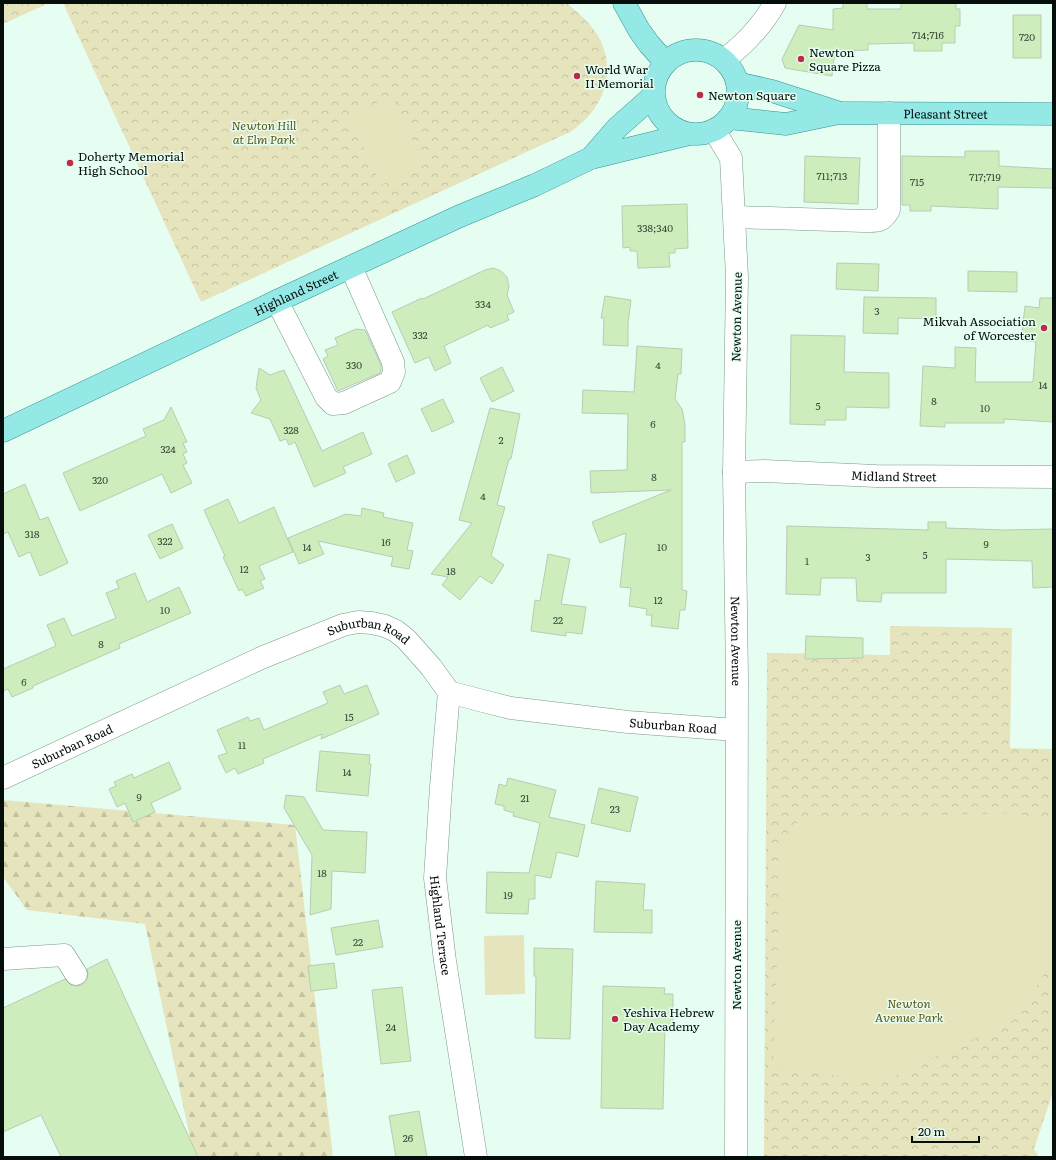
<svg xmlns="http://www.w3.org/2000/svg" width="1056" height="1160" font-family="Literata,serif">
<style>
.forest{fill:url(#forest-firs)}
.park{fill:url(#park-crowns)}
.pitch{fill:#e6e4bd}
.building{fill:#ceedbd;stroke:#bacab2}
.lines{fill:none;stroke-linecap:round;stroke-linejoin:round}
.minor-casing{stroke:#7b9789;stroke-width:23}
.major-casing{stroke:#33938f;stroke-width:23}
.minor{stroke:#fff;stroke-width:22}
.major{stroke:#94e9e7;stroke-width:22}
.poi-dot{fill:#bd2c44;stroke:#e6fef2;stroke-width:1.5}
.labels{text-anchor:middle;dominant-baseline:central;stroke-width:3;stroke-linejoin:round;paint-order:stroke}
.number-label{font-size:10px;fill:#374637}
.poi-label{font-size:12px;fill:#050e0a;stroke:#e6fef2;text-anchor:start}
.street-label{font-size:12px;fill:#050e0a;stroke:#e6fef2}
.park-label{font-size:12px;font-style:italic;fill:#5d581b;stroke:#e6fef2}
</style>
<defs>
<pattern id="forest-firs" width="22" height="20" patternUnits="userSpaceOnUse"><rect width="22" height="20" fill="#e6e4bd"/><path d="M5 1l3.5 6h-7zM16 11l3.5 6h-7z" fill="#c4c2a1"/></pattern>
<pattern id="park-crowns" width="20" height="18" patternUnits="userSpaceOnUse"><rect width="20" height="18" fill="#e6e4bd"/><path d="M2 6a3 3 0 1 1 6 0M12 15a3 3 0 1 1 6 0" fill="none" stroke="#c4c2a1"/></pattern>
</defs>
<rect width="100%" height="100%" fill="#e6fef2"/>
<path class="forest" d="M3 800 295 825 333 1157H194L145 924 27 910 3 877Z"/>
<path class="park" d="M3 3H49L3 24Z
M63 3H567C578 13 589 22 597 34 619 70 603 111 570 132L201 302Z
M890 626 1012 628 1010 748 1053 749V1092L1034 1149 1039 1157H764L767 653 890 655Z"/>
<path class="pitch" d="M392 96 424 165 381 185 349 115Z
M1016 813 1053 825V961L1014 1020 881 1082 773 1066 778 935 779 843 801 819Z
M524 935 525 994 485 995 484 936Z"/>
<path class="building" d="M843 3H867V9H901V3H956V9H960V26H955V43H942V51H914V43L868 44V50L835 51 832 76 785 68 782 59 799 25 833 30V9L843 8Z
M1013 15H1041V58H1013Z
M965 151H999V166L1053 169V188L998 187V209L931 206V211H910V205H902V156L965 157Z
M805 156 860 158 858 204 804 202Z
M687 204 688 248 675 249V253H669L670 267 638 268 637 251H630V247L623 248 622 206Z
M837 263 879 264 878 291 836 289Z
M493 268 501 271 507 277 509 286 507 295 514 312 507 315 509 320 490 328 488 325 444 346 451 363 435 371 429 357 415 363 392 312 422 298 423 299 485 270Z
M968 271 1017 272V292L968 291Z
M605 296 631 300 628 323V346L603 345 604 318H601Z
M864 297 936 298V319L898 318V334L863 333Z
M1040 298H1053V422L1004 419V423H945V427L920 426 923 366 955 368V347L976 348 975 382H1033L1036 342 1021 340 1025 306 1039 308Z
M356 329 365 330 381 365V370L380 373 338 391 323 359 328 356 325 350 338 345 335 338Z
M791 335 845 336 844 372 889 373V408L846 407V420H825V425L790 424Z
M637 346 682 349 681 374H678L675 399 682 409 685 424V442H682V590L687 591 685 610H680L678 629 651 626 652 615H646L647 609 629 606 631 588 620 587 626 533 600 543 592 522 671 490 591 493 590 471 627 470 628 414 582 413 583 390 634 392Z
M502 367 514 391 492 402 480 378Z
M259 368 270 375 284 370 322 451 363 432 372 454 343 467 346 473 314 487 295 442 289 445 286 439 280 441 270 419 251 413 261 400 256 388Z
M443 399 454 422 432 432 421 409Z
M171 407 187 442 183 443 187 452 183 454 187 463 183 465 192 483 171 493 162 474 80 511 63 473 146 436 143 429 164 420Z
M490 408 520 414 511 459H509L497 505 505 507 491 556 504 565 492 584 480 576 460 600 442 585 448 577 431 574 472 523 459 520Z
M407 455 415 473 396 482 388 464Z
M25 484 40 520 48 517 68 563 40 576 30 552 19 557 8 532 3 534V494Z
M228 499 239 523 274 507 293 552 259 566 265 579 260 581 264 588 246 596 242 589 239 591 223 557 225 556 204 510Z
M362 508 384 513 383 517 413 523 407 550 413 551 409 569 391 566 393 557 318 541 324 554 299 564 288 538 346 514 361 516Z
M928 522H946V528L1005 530 1053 529V587L1033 588 1032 561 946 559V593H882L881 602 857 601 856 578H821L820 595 786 594 787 526 928 530Z
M172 524 183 548 160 559 148 535Z
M548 554 570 559 561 604 586 607 582 634 566 632V636L531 631 535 600 540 601Z
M135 573 147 602 179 587 191 613 119 644 120 648 33 686V688L12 697 8 689 3 691V669L56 646 47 625 64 618 72 636 116 618 106 593 119 588 116 581Z
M806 636 863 638V658L805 659Z
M340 685 344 694 367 685 379 714 321 739 322 734 263 759 264 763 238 774 235 768 226 773 218 756 227 753 217 730 248 717 250 721 259 718 264 730 328 703 323 692Z
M320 751 370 755 369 764H371L368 796 316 791Z
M169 762 181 789 151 803 155 812 133 822 125 803 117 807 109 789 116 786 114 782 132 774 134 778Z
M508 778 556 790 549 817 585 825 578 857 557 852 551 878 535 875V899H529L528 914 486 913 487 872 529 873 540 823 513 816 514 813 504 810V806L495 804 499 784 506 786Z
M599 788 638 797 630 832 591 823Z
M286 795 304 797 323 830 367 832 365 873 332 871 331 909 310 915 312 855 284 808Z
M596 881 645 884 643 910H652V933L594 932Z
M378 920 383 947 336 955 331 928Z
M534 948 573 949 570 1039 535 1038 536 976H534Z
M107 959 198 1157H61L41 1115 3 1132V1008L65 979 71 985 77 986 82 985 87 979 88 974 87 969Z
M334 963 337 988 311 991 308 966Z
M603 986 665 988 664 994H673V1028H665L663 1109 601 1108Z
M402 987 411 1061 381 1064 372 990Z
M419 1111 427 1157H396L389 1116Z"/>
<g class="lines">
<defs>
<g id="minor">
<path d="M724 60C745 44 762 26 775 3"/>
<path id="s1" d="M714 130 731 158 737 277 734 472 737 678 736 1157"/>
<path d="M735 217 863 221C878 221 881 223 889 210V113"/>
<path d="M277 301 326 397 333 404 344 403 390 382 394 372 393 362 351 267"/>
<path id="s2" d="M734 472 764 471 876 476 1053 477"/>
<path id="s3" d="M449 692 441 787 435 878 445 961 476 1157"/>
<path id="s4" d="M3 778 261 658 343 625 358 622 372 623 385 626 396 631 406 639 431 667 449 692 479 700 511 708 628 722 736 730"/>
<path d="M3 959 64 955 76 974"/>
</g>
<g id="major">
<path d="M624 3 639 30 649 44 665 62"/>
<circle cx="696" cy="92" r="42"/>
<path d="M737 83 772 91 837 112"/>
<path id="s5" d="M729 118 786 124 839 113 1053 114"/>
<path d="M591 158 617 128 653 96"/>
<path id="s6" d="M3 431 277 301 460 216 535 185 591 158 689 134"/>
</g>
</defs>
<use href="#minor" class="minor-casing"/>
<use href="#major" class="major-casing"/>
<use href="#minor" class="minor"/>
<use href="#major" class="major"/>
</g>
<g class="poi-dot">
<circle cx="801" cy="59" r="4"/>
<circle cx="577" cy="76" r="4"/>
<circle cx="700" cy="95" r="4"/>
<circle cx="70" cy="163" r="4"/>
<circle cx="1044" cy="328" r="4"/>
<circle cx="615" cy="1019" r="4"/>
</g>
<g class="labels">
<g class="number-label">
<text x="928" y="34">714;716</text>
<text x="1027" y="36">720</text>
<text x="832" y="175">711;713</text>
<text x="985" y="176">717;719</text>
<text x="917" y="181">715</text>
<text x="655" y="227">338;340</text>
<text x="483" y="303">334</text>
<text x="877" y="310">3</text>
<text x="420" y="334">332</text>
<text x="354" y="364">330</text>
<text x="658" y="364">4</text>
<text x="1043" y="384">14</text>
<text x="934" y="400">8</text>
<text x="818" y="405">5</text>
<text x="985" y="407">10</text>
<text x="653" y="423">6</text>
<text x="291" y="429">328</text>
<text x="501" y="439">2</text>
<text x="168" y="448">324</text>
<text x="654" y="476">8</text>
<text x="100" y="479">320</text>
<text x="483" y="495">4</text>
<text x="32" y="533">318</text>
<text x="165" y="540">322</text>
<text x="386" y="541">16</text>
<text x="986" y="543">9</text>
<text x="307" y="546">14</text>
<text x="662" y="546">10</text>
<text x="925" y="554">5</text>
<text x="868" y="556">3</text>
<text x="807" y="560">1</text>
<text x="244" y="568">12</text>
<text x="451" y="570">18</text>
<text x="658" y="599">12</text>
<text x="165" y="609">10</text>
<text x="558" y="619">22</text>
<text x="101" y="643">8</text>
<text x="24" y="681">6</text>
<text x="349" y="716">15</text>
<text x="242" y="744">11</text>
<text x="347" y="771">14</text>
<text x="139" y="796">9</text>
<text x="525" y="797">21</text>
<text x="615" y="808">23</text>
<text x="322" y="872">18</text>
<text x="508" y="894">19</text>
<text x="358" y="941">22</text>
<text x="391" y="1026">24</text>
<text x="408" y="1137">26</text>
</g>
<g class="poi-label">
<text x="809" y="52">Newton<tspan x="809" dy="14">Square Pizza</tspan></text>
<text x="585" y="69">World War<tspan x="585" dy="14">II Memorial</tspan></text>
<text x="708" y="95">Newton Square</text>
<text x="78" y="156">Doherty Memorial<tspan x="78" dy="14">High School</tspan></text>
<text x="1036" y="321" text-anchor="end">Mikvah Association<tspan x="1036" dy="14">of Worcester</tspan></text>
<text x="623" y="1012">Yeshiva Hebrew<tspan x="623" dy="14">Day Academy</tspan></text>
</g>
<g class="street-label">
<text stroke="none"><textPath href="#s5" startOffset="218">Pleasant Street</textPath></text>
<text stroke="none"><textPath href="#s6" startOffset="324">Highland Street</textPath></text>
<text transform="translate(736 317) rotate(-89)">Newton Avenue</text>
<text stroke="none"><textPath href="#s2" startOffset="160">Midland Street</textPath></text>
<text stroke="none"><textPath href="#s4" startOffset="400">Suburban Road</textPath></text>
<text stroke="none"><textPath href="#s1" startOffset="516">Newton Avenue</textPath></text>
<text stroke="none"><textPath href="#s4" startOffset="736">Suburban Road</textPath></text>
<text stroke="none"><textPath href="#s4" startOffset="76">Suburban Road</textPath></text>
<text stroke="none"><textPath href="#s3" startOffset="234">Highland Terrace</textPath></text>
<text transform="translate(736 965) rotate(-90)">Newton Avenue</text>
</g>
<g class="park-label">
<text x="264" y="125">Newton Hill<tspan x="264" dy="14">at Elm Park</tspan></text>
<text x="909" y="1003">Newton<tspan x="909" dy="14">Avenue Park</tspan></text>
</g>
</g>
<rect width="1056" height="1160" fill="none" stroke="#050e0a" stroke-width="8"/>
<path d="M912 1136v6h67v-6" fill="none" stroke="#050e0a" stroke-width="2"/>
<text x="918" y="1136" font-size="12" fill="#050e0a" stroke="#e6fef2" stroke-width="3" paint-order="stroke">20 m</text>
</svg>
